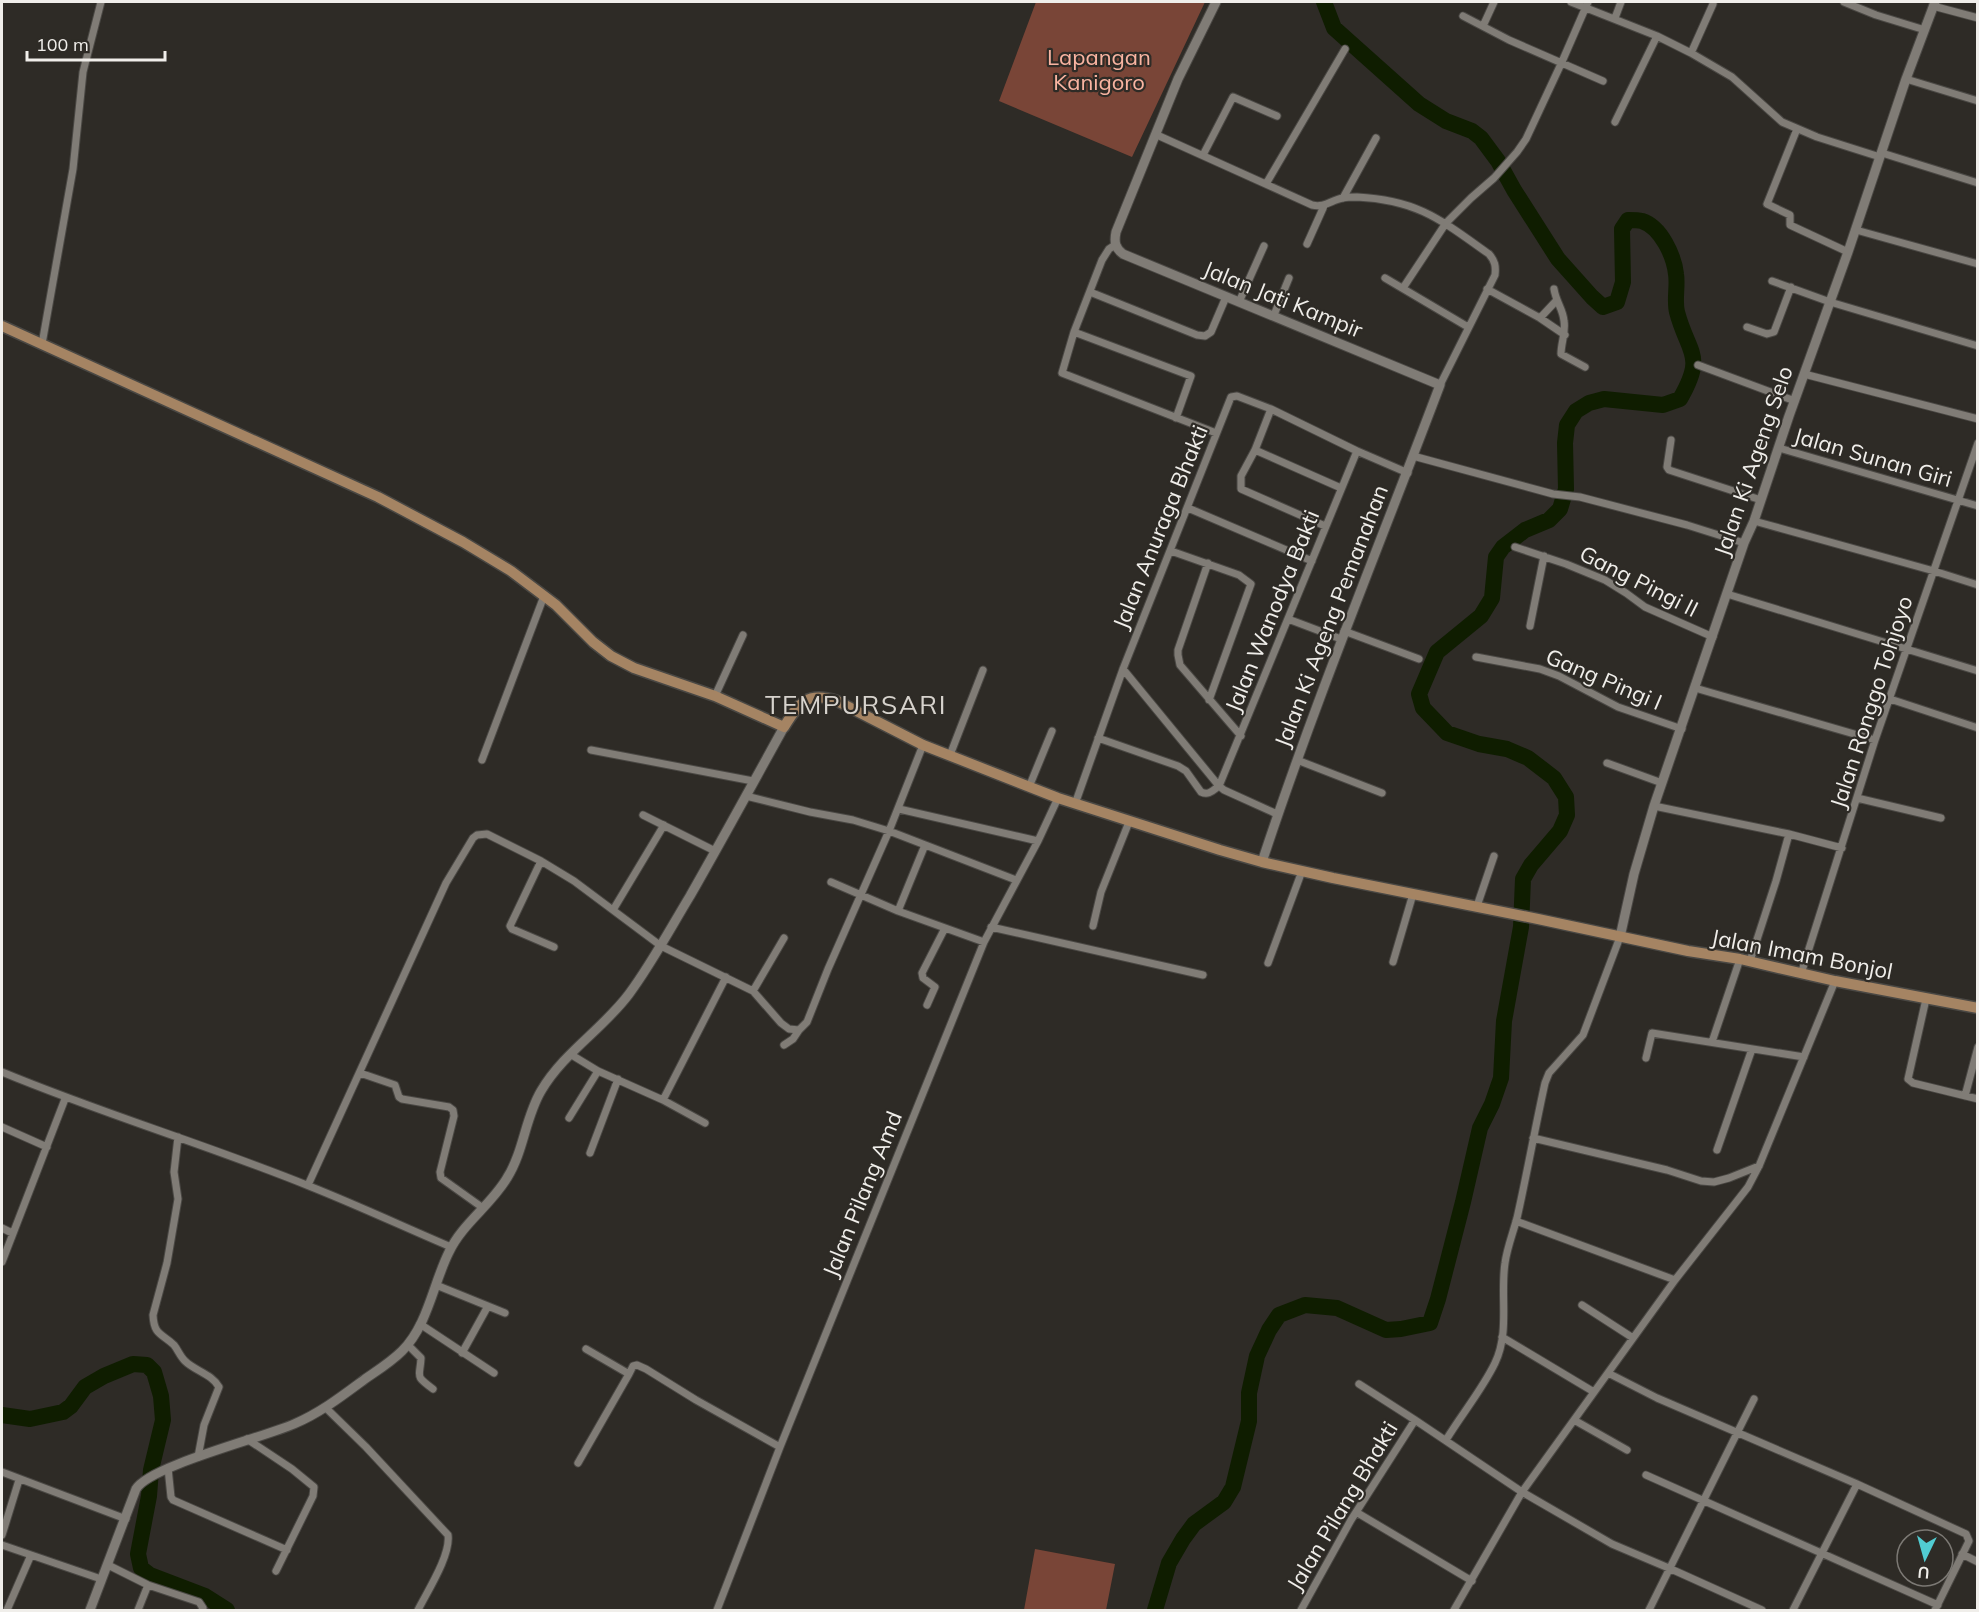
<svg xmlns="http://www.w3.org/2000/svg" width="1979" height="1612" font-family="Mulish,sans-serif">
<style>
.green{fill:#794537}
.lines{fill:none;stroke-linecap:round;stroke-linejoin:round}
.river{stroke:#0f1d00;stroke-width:16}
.minor-casing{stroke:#4a4844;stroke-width:9}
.tertiary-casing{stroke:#4a4844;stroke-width:11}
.secondary-casing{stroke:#4a4844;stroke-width:13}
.minor{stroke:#807c76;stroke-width:7}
.tertiary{stroke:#807c76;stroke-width:9}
.secondary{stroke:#a58463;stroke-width:10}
.labels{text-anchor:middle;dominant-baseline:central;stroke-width:4.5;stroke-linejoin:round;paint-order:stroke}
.park-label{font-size:22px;fill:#f9b4a1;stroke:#2e2b26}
.street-label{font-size:22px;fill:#f0eeea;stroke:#2e2b26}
.quarter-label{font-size:26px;letter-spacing:1.5px;fill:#d7d3cd;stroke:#2e2b26}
</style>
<rect width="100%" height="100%" fill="#2e2b26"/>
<path class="green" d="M1036 2H1205L1132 157 999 101Z
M1035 1549 1115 1564 1106 1610H1024Z"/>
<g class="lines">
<path class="river" d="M2 1415 30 1419 63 1412 71 1406 85 1387 104 1376 133 1364 147 1365 154 1372 161 1396 163 1420 151 1470 149 1496 138 1554 141 1568 150 1575 205 1596 227 1610
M1155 1610 1169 1563 1183 1539 1194 1524 1224 1502 1233 1487 1249 1421V1393L1257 1356 1269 1330 1279 1315 1305 1305 1337 1308 1386 1330 1401 1329 1430 1323 1438 1299 1463 1202 1480 1128 1492 1104 1501 1078 1504 1021 1521 927 1523 879 1531 865 1560 831 1567 815 1566 797 1554 778 1528 758 1507 749 1479 744 1447 733 1423 708 1419 694 1437 652 1481 616 1492 598 1496 557 1503 547 1525 530 1549 520 1560 509 1566 489 1565 443 1567 425 1576 411 1589 403 1604 399 1663 405 1680 399C1706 354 1688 354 1677 312 1674 300 1678 286 1676 274 1674 256 1661 227 1642 221 1638 220 1632 220 1628 220L1622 229 1623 282 1617 302 1603 307 1592 297 1558 259 1514 190 1498 161 1481 138 1472 131 1446 121 1419 104 1334 28 1324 2"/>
<defs>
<path id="minor" d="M1571 2 1657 36 1691 53 1732 77 1782 122 1817 137 1880 157
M1844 2 1876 15 1925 30
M1933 6 1978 18
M1463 16 1509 40 1603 81
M1615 18 1621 2
M1483 26 1494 2
M1691 53 1713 4
M1906 79 1978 101
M1615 122 1657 36
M1797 129 1767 204 1790 215V225L1848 252
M1157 135 1312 205C1325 208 1331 200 1343 198 1347 197 1352 197 1357 197 1418 200 1441 220 1489 254 1495 261 1496 266 1495 275L1440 385
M1882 153 1978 183
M1203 155 1233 97 1277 116
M1266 184 1345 49
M1343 198 1376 138
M1856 230 1978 264
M1307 244 1324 206
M1115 245 1109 249 1102 260 1074 332 1062 373 1216 433
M1385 278 1468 327
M1772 281 1830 302 1978 346
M1403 288 1446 223 1471 198 1494 178 1517 152 1526 139 1561 64 1588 2
M1487 289 1540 318 1565 335
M1554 289C1556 302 1563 309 1564 321 1566 332 1561 343 1561 354L1585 367
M1090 292 1197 335 1205 336 1211 332 1226 297
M1239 302 1264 246
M1274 315 1289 278
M1540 318 1556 301
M1747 327 1767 334 1774 332 1791 287
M1074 332 1191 376 1176 418
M42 344 73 169 83 72 101 2
M1698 365 1795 401
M1804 374 1978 419
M1271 409 1255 450 1241 476V489L1325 526
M1671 440 1667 467 1669 470 1761 500
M1779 448 1978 506
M1255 450 1341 488
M1413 456 1553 494 1580 497 1687 525 1744 543
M1188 508 1312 561
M1754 521 1934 571 1978 585
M1515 547 1566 564 1605 580 1626 593 1645 607 1713 637
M1171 551 1239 575 1251 584 1209 700
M1208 563 1178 650V655L1180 665 1241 736
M1727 594 1978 671
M1288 619 1341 639
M1530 626 1544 556
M1344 631 1419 659
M1476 657 1540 669 1559 676 1618 707 1682 729
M1123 669 1219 786 1224 790 1277 814
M1695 688 1875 740
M715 696 743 635
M1890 699 1978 728
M1098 738 1178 766 1186 771 1201 792C1209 796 1213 790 1219 786L1357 451
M591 750 753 781
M950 755 983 670
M482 760 544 596
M1297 760 1382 793
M1607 763 1662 783
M1029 787 1052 731
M746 796 810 812 853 820 889 831 1016 880
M1857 798 1941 818
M1075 804 1123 669 1231 397 1237 396 1271 409 1357 451 1408 473
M1654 806 1789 834 1842 848
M899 809 1038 841
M643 815 715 851
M541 861 510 926 512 929 554 947
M831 882 898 911 925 845
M1477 906 1494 856
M613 910 664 825
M898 911 984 942
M1093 926 1101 892 1129 822
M991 927 1203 975
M1750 961 1776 881 1789 834
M1393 962 1413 894
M1268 963 1302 871
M1801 974 1875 740 1978 443
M753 991 784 938
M1926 999 1908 1079 1913 1083 1978 1099
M927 1005 935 987 923 978 922 973 945 928
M1712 1042 1740 959
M784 1045 793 1039 799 1030
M570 1054 598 1071 663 1100 705 1123
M1646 1058 1652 1033 1804 1057
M2 1072C103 1114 208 1145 309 1186 357 1205 404 1227 451 1247
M360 1073 395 1085 399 1097 402 1099 449 1107 453 1110 454 1116 440 1172 441 1178 483 1208
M1965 1096 1978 1047
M663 1100 726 977
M569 1118 598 1071
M2 1127 47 1147
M178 1137 174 1172 178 1199 167 1263 153 1315C154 1335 161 1333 174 1345 178 1350 180 1356 185 1361 195 1371 212 1374 219 1387L204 1425 198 1457
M1533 1138 1667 1170 1701 1181 1714 1182 1729 1178 1759 1166
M1717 1150 1752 1049
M590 1153 618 1079
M308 1185 446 883 473 838 477 835 487 834 541 861 574 881 661 946 753 991 781 1023 789 1029 799 1030 807 1022 828 969 889 831 923 745
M1516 1221 1675 1280
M2 1228 12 1233
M2 1262 65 1099
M436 1285 505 1313
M1582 1305 1633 1338
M420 1324 494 1373
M1502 1337 1594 1392
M408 1345 421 1358C420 1378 414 1375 433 1389
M586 1349 629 1374
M462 1353 488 1306
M1608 1373 1657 1398 1857 1484 1966 1534 1969 1541 1935 1610
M1359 1384 1415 1420 1522 1492 1612 1544 1671 1569 1762 1610
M326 1408 366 1447 448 1535C451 1555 427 1592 418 1610
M1574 1420 1627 1450
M247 1439 292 1469 314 1487 313 1496 276 1571
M1446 1440C1461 1415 1482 1390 1495 1363 1510 1332 1500 1295 1505 1263 1507 1248 1513 1233 1517 1218 1527 1174 1535 1128 1545 1083L1549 1073 1583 1035 1620 937
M578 1463 629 1374 633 1366 637 1365 646 1369 696 1400 780 1447
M168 1468 171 1497 173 1500 287 1550
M2 1472 126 1519
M1646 1475 1938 1605
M1356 1512 1472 1581
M2 1535 19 1480
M2 1545 101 1579
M1962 1554 1978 1562
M108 1565 148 1585 199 1602 203 1608 202 1610
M7 1610 31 1555
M138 1610 148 1585
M717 1610 780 1447 984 942 1038 841 1058 798
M1301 1610 1351 1520 1415 1420
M1454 1610 1522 1492 1675 1280 1748 1187 1759 1166 1835 981
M1649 1610 1754 1399
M1793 1610 1857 1484"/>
<path id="tertiary" d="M1216 2 1178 79 1116 232C1114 242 1115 248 1123 254L1440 385C1380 544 1315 701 1262 862
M1620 937 1634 874 1654 806 1744 543 1754 521 1789 416 1848 252 1906 79 1935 2
M90 1610 136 1489C149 1466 265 1437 294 1424 320 1413 342 1396 365 1379 378 1370 391 1362 402 1351 428 1325 433 1284 449 1252 462 1224 491 1205 507 1178 524 1151 525 1118 541 1091 564 1052 603 1029 629 994 652 963 670 929 690 896 722 840 753 783 784 727"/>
<path id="secondary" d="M2 326 378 497 463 542 511 571 556 605 593 642 611 656 634 668 715 696 784 727C799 703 807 691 837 701L923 745 1058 798 1220 850 1262 862 1333 878 1538 919 1688 951 1740 959 1835 981 1978 1008"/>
</defs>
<use href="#minor" class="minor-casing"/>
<use href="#tertiary" class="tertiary-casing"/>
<use href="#secondary" class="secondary-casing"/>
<use href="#minor" class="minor"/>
<use href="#tertiary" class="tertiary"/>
<use href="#secondary" class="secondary"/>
</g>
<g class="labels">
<g class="park-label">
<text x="1099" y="57">Lapangan<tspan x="1099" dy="25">Kanigoro</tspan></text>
</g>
<g class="street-label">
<text transform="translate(1283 299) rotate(22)">Jalan Jati Kampir</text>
<text transform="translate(1873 457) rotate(16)">Jalan Sunan Giri</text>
<text transform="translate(1753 461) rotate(-71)">Jalan Ki Ageng Selo</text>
<text transform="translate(1160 527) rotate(-68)">Jalan Anuraga Bhakti</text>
<text transform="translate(1639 581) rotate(27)">Gang Pingi II</text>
<text transform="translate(1272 611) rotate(-68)">Jalan Wanodya Bakti</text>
<text transform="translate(1331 616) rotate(-69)">Jalan Ki Ageng Pemanahan</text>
<text transform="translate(1604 679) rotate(23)">Gang Pingi I</text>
<text transform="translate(1871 702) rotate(-72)">Jalan Ronggo Tohjoyo</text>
<text transform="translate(1802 954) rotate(11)">Jalan Imam Bonjol</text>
<text transform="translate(862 1194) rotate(-68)">Jalan Pilang Amd</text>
<text transform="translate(1342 1506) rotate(-59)">Jalan Pilang Bhakti</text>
</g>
<g class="quarter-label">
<text x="856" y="704">TEMPURSARI</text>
</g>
</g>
<rect width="1979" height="1612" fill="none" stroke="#f0eeea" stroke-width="6"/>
<g transform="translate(1925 1558) rotate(185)"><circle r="28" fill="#2e2b26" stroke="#7c7974" stroke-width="1.5"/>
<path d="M0-4.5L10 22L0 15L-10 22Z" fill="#51ccd2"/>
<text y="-9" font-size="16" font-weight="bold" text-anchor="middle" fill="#f0eeea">U</text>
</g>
<path d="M27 51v9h138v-9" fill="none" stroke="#f0eeea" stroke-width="3"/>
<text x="36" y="51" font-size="18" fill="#f0eeea" stroke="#2e2b26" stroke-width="4.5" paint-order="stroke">100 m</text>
</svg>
